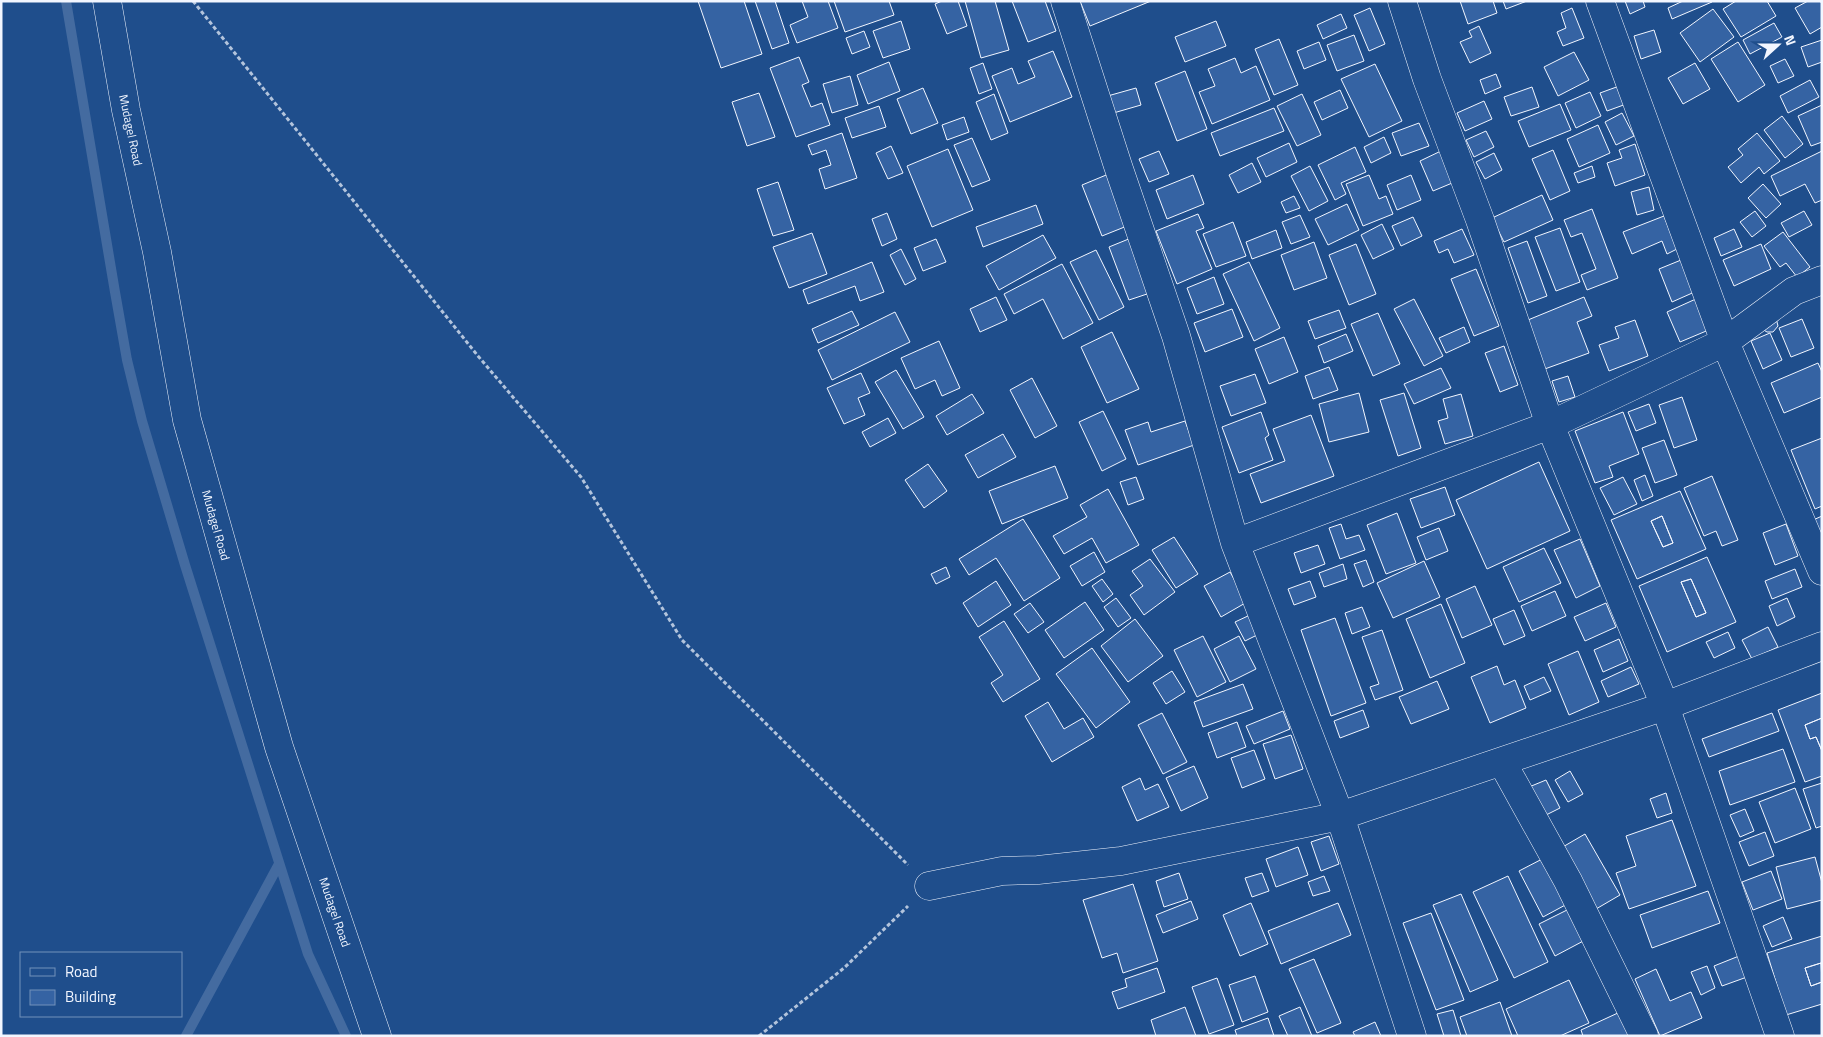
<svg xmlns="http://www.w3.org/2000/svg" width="1823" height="1037" font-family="'Titillium Web',sans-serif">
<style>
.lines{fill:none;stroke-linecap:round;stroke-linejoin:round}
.stream{stroke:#446ba0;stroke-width:10}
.building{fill:#3563a3;stroke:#f2f6ff;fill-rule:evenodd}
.minor-casing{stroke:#f2f6ff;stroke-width:29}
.path{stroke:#b3c4dc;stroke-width:3;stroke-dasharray:4 2.5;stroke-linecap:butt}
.minor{stroke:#1f4e8c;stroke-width:28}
.labels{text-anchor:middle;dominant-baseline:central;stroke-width:4;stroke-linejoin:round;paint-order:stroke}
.street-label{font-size:12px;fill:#f2f6ff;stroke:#1f4e8c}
</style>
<rect width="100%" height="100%" fill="#1f4e8c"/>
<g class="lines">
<path class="stream" d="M66 1 115 292 127 360 142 421 185 565 308 954 346 1036
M186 1036 279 864"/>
</g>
<path class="building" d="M698 1H744L762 54 721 68Z
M755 1H775L789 43 772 49Z
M802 1H828L838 28 797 43 790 25 808 17Z
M834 1H889L894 15 845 32Z
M942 1H958L967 26 947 34 935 4Z
M965 1H995L1009 50 981 58Z
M1012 1H1045L1056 31 1028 42Z
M1080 1H1151L1090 26Z
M1460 1H1493L1497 13 1468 24Z
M1503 1H1527L1506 9Z
M1625 1H1643L1645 7 1630 14Z
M1683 1H1712V2L1672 19 1668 8Z
M1736 1H1767L1776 16 1741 37 1723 9Z
M1808 1H1820L1822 4V27L1810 34 1795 8Z
M1370 8 1385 44 1369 51 1354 15Z
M1572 8 1584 38 1563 46 1557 32 1566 28 1561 13Z
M1713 9 1734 37 1700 62 1680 33Z
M1341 14 1347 28 1323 39 1317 25Z
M901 21 910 49 883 58 873 31Z
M1216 21 1226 46 1185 62 1175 37Z
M1774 23 1782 37 1750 54 1743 40Z
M1479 26 1491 53 1470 63 1460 42 1472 37 1469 31Z
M1654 30 1661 52 1641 59 1634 36Z
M864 31 870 47 852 54 846 38Z
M1354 35 1364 61 1337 71 1327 45Z
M1279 39 1298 85 1274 95 1255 49Z
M1822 40V62L1808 67 1801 47Z
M1319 42 1326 60 1304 69 1297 51Z
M1738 42 1765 85 1738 102 1711 59Z
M1053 51 1072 97 1010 122 992 76 1012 68 1018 84 1035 77 1028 61Z
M1574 52 1589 80 1558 96 1544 67Z
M799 57 809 82 802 85 811 107 822 103 830 125 796 137 770 68Z
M1235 58 1241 73 1256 66 1270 100 1212 124 1199 92 1215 86 1208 69Z
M1785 59 1794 76 1778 83 1770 66Z
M889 62 900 91 868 104 857 75Z
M983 63 992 89 979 94 970 68Z
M1695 63 1710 89 1683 104 1668 78Z
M1375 64 1402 121 1369 137 1341 79Z
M1185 71 1207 129 1177 141 1155 83Z
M1496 74 1501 87 1485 94 1480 80Z
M850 76 858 105 832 113 823 84Z
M1810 80 1819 97 1788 113 1780 96Z
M1622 85 1629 103 1607 111 1600 93Z
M1532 87 1539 107 1511 116 1504 97Z
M923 88 938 123 911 134 897 99Z
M1136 88 1141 105 1110 114 1104 97Z
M1340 90 1348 108 1322 120 1314 102Z
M1590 92 1601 116 1576 128 1565 103Z
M759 93 775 137 747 146 732 102Z
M994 94 1008 133 991 140 976 102Z
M1302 94 1321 135 1297 146 1277 106Z
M1484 101 1492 119 1465 131 1457 113Z
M1560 104 1571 130 1529 147 1518 121Z
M1822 105V142L1811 146 1798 116Z
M879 106 886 127 852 138 845 118Z
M1274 108 1284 131 1220 156 1211 133Z
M1622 113 1634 136 1616 145 1605 122Z
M1782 116 1803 144 1785 158 1764 130Z
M964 117 969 132 947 140 942 125Z
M1419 123 1429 146 1401 156 1392 133Z
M1598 125 1610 153 1579 167 1567 139Z
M1486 131 1494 147 1474 157 1466 140Z
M842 133 857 178 825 189 819 169 831 165 826 150 812 155 808 145Z
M1757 133 1780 161 1764 174 1759 167 1741 183 1728 167 1743 155 1738 149Z
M1384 137 1391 153 1371 163 1364 147Z
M972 138 990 180 972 187 954 145Z
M1289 143 1297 162 1266 177 1257 158Z
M1635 144 1645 175 1615 186 1607 163 1622 158 1619 150Z
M891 146 903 173 888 179 876 153Z
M1355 147 1366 172 1341 183 1346 194 1335 200 1318 165Z
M948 149 973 210 932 227 907 166Z
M1443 150 1457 181 1433 191 1420 161Z
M1553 150 1570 191 1550 200 1532 159Z
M1159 151 1169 174 1149 182 1139 159Z
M1822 151V200L1815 203 1805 184 1780 196 1771 176Z
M1494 153 1502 170 1485 179 1476 162Z
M1252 163 1261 182 1238 193 1229 175Z
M1310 166 1328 201 1309 211 1291 176Z
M1592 166 1595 177 1578 183 1574 173Z
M1111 173 1132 224 1102 236 1082 185Z
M1193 175 1204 204 1167 219 1156 190Z
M1369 175 1379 199 1386 196 1393 214 1363 226 1346 184Z
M1411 175 1421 200 1397 210 1387 185Z
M778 182 794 230 773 236 757 189Z
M1763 184 1781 204 1766 218 1748 198Z
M1649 187 1654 210 1637 215 1631 192Z
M1542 195 1553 220 1504 242 1492 218Z
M1294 196 1300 208 1286 213 1281 202Z
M1347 204 1359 230 1328 245 1315 219Z
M1036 205 1043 224 983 247 976 227Z
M1592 209 1618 278 1587 290 1581 275 1596 269 1582 233 1571 237 1564 220Z
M1755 211 1766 226 1752 237 1740 222Z
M1804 211 1812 225 1789 237 1781 223Z
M887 213 897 239 882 246 872 219Z
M1198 214 1204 228 1196 231 1212 269 1177 284 1156 231Z
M1300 215 1310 237 1291 244 1282 222Z
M1664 216 1677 249 1667 254 1662 241 1632 254 1623 232Z
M1413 217 1422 236 1401 246 1392 226Z
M1233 222 1246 256 1216 267 1203 234Z
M1382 224 1394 249 1373 259 1361 235Z
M1560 228 1580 282 1556 291 1535 237Z
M1462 229 1474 255 1454 263 1448 249 1439 253 1434 241Z
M1734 229 1742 247 1721 256 1714 238Z
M1276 230 1282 248 1252 259 1246 242Z
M1783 232 1810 267 1797 277 1786 263 1780 267 1764 246Z
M812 233 827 274 789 288 773 247Z
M1043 235 1056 258 999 290 986 266Z
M1136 236 1156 291 1129 300 1109 247Z
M936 239 946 262 923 271 914 248Z
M1527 241 1547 296 1528 303 1508 248Z
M1314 242 1327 278 1294 290 1281 255Z
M1356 244 1376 294 1349 305 1329 255Z
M1761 244 1771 269 1734 286 1723 260Z
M901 249 916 279 905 285 890 255Z
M1096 250 1124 307 1099 320 1070 262Z
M1686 258 1699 290 1672 302 1659 269Z
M872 262 884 292 860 301 855 286 808 304 803 290Z
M1249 262 1280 328 1254 341 1223 274Z
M1062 264 1093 323 1063 339 1043 299 1014 314 1004 294Z
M1476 269 1499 326 1474 336 1451 279Z
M1214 277 1224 304 1197 314 1187 288Z
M996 297 1007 320 980 332 970 309Z
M1584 297 1592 316 1577 322 1589 353 1542 370 1523 322Z
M1698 298 1711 329 1680 342 1667 312Z
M1414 299 1443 356 1424 366 1394 309Z
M1232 309 1243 337 1205 352 1194 323Z
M1339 310 1346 328 1315 339 1308 321Z
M852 311 859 325 818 343 812 329Z
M895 312 910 342 832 380 818 350Z
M1378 313 1400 364 1373 376 1351 324Z
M1776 318 1778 326 1773 332H1767L1762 329Z
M1802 319 1814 348 1791 357 1779 328Z
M1635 320 1648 356 1609 371 1599 345 1619 338 1615 327Z
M1464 327 1470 342 1446 353 1439 338Z
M1112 332 1139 389 1107 403 1081 347Z
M1770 333 1782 360 1763 369 1751 341Z
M1346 334 1353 351 1324 363 1318 346Z
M1284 337 1298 372 1269 384 1255 349Z
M939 341 960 388 942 396 935 380 915 389 901 358Z
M1504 346 1518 385 1500 392 1485 353Z
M1818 363 1822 372V397L1784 413 1771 383Z
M1329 367 1338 390 1313 399 1305 376Z
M1441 368 1451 388 1414 404 1404 384Z
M896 370 924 417 903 429 875 382Z
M861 373 870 393 858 398 865 415 844 424 827 388Z
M1255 374 1266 403 1231 416 1220 386Z
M1568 376 1575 397 1559 402 1552 381Z
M1032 378 1057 426 1035 438 1010 390Z
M1359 393 1369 432 1329 442 1319 404Z
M1404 393 1421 448 1398 456 1380 400Z
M972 394 984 413 947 435 936 416Z
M1461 394 1473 436 1445 444 1438 421 1448 418 1443 399Z
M1682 397 1697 440 1674 448 1659 405Z
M1649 404 1656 423 1636 431 1628 412Z
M1103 411 1126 459 1102 471 1079 422Z
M1261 412 1269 435 1265 438 1273 460 1239 473 1222 427Z
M1623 412 1639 454 1609 466 1613 477 1595 483 1575 431Z
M1311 415 1334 476 1261 503 1250 474 1285 461 1273 429Z
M888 418 896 433 870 447 862 432Z
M1185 421 1194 445 1138 465 1125 430 1148 422 1151 432Z
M1003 434 1016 457 978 478 965 455Z
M1822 438V506L1815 509 1791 450Z
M1664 440 1677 475 1655 483 1642 448Z
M1539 462 1570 531 1487 569 1456 500Z
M928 464 947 491 924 508 905 480Z
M1055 466 1068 498 1002 524 989 491Z
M1645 475 1653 496 1642 501 1634 480Z
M1712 476 1738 540 1722 546 1716 531 1704 536 1684 488Z
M1136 477 1144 499 1128 505 1120 482Z
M1623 477 1637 504 1614 515 1600 488Z
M1445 487 1455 515 1421 528 1410 499Z
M1108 489 1139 545 1106 563 1092 538 1064 554 1053 536 1087 517 1080 505Z
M1680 491 1706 549 1637 579 1611 520ZM1662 516 1673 543 1663 547 1651 521Z
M1397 513 1416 563 1386 574 1367 525Z
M1662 516 1673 543 1663 547 1651 521Z
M1822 516V539L1811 521Z
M1023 519 1060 578 1024 601 996 558 969 575 959 559Z
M1341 524 1346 539 1359 535 1365 550 1340 559 1329 528Z
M1786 524 1798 556 1775 565 1763 533Z
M1439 528 1448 551 1426 560 1417 537Z
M1174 537 1198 574 1176 588 1152 550Z
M1580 539 1600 586 1576 598 1554 550Z
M1318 545 1325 564 1301 573 1294 553Z
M1544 548 1561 583 1519 602 1503 567Z
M1094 552 1105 572 1082 586 1070 566Z
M1707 557 1736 622 1667 652 1639 586ZM1691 579 1706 613 1696 617 1681 582Z
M1150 559 1175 592 1144 615 1130 595 1143 586 1132 571Z
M1366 560 1374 582 1363 587 1354 564Z
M1424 561 1440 597 1393 618 1377 583Z
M1343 564 1347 579 1324 587 1319 573Z
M946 567 950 577 936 584 931 574Z
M1795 569 1802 587 1772 599 1765 581Z
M1230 572 1247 602 1221 617 1204 586Z
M1102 579 1113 594 1103 602 1092 586Z
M1691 579 1706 613 1696 617 1681 582Z
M996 581 1011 605 978 627 963 603Z
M1310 581 1316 597 1294 605 1288 589Z
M1475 586 1492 625 1462 638 1446 599Z
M1555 591 1566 616 1532 631 1521 606Z
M1116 598 1131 618 1118 627 1104 607Z
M1787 598 1795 617 1777 626 1769 606Z
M1085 602 1104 630 1064 658 1045 630Z
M1030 603 1044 622 1028 633 1014 614Z
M1606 603 1616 627 1585 641 1574 617Z
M1441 604 1465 663 1430 678 1406 619Z
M1362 607 1370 627 1352 634 1345 613Z
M1514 610 1525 636 1504 645 1493 619Z
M1250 615 1259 634 1245 641 1235 622Z
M1335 618 1366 703 1331 716 1301 630Z
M1135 619 1163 656 1128 682 1101 646Z
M1004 621 1040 679 1003 702 991 683 1003 675 979 637Z
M1768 627 1778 647 1752 659 1742 640Z
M1382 630 1403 690 1375 700 1370 687 1379 684 1362 637Z
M1728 632 1735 648 1714 658 1706 642Z
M1203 636 1226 682 1197 697 1174 650Z
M1239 636 1256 669 1230 682 1214 649Z
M1619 639 1628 661 1603 672 1594 650Z
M1092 648 1130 702 1096 728 1056 674Z
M1578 651 1599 702 1569 715 1548 664Z
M1497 666 1504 685 1515 680 1526 708 1490 723 1471 677Z
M1631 667 1639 684 1608 697 1601 681Z
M1172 671 1185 692 1166 704 1153 683Z
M1544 677 1551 691 1530 700 1524 686Z
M1437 681 1449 709 1411 724 1399 697Z
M1243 684 1253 709 1203 727 1194 702Z
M1822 693V718L1805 725 1810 739 1816 737 1822 751V776L1805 782 1778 710Z
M1048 702 1064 729 1083 718 1094 737 1052 762 1025 716Z
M1363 710 1369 727 1340 738 1334 721Z
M1283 711 1290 729 1254 744 1246 726Z
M1162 713 1187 762 1163 774 1138 725Z
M1772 713 1779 731 1709 757 1702 739Z
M1822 718V751L1816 737 1810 739 1805 725Z
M1237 722 1246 747 1217 758 1208 733Z
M1291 735 1303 769 1275 779 1263 744Z
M1783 749 1795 782 1730 805 1719 771Z
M1254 750 1265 779 1242 788 1231 758Z
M1194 766 1208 798 1181 811 1166 778Z
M1570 771 1583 794 1568 802 1555 780Z
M1140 778 1145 790 1158 784 1169 807 1137 821 1122 787Z
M1546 780 1560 808 1544 816 1529 787Z
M1822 783V826L1816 828 1803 789Z
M1795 788 1811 829 1775 843 1759 802Z
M1666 793 1672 813 1657 818 1650 799Z
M1745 809 1754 831 1740 837 1730 815Z
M1672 820 1696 886 1629 909 1616 873 1636 866 1626 836Z
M1765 832 1774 856 1749 866 1739 842Z
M1585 834 1620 895 1596 909 1561 848Z
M1329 836 1339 864 1321 871 1311 842Z
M1298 847 1308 875 1276 887 1266 859Z
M1546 857 1569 903 1543 917 1519 871Z
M1815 857 1822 883V900L1787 909 1776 867Z
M1771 871 1782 899 1753 910 1742 882Z
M1179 873 1188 899 1164 907 1156 881Z
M1262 873 1269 891 1252 897 1245 878Z
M1324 876 1330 891 1313 896 1308 882Z
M1508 876 1548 962 1514 978 1473 892Z
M1133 884 1158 961 1123 973 1117 953 1102 958 1083 900Z
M1708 891 1720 923 1652 948 1640 915Z
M1461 894 1498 980 1470 992 1433 905Z
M1191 901 1198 919 1163 933 1156 915Z
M1251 903 1268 944 1240 956 1223 915Z
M1338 903 1351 935 1281 964 1268 931Z
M1573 907 1589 938 1555 956 1539 924Z
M1431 913 1464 1000 1436 1010 1403 923Z
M1783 917 1792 939 1772 947 1763 926Z
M1822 936V967L1821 963 1805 968 1811 986 1822 982V1004L1786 1015 1767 953Z
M1739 956 1747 977 1722 986 1714 966Z
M1314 959 1341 1023 1317 1033 1289 969Z
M1821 963 1822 982 1811 986 1805 968Z
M1707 966 1715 988 1701 995 1691 972Z
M1157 968 1165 992 1118 1009 1112 992 1127 987 1125 979Z
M1656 969 1670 1001 1691 992 1702 1018 1660 1036 1635 979Z
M1255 976 1268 1012 1242 1022 1229 985Z
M1217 978 1234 1025 1209 1034 1192 987Z
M1569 980 1589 1023 1560 1036H1518L1506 1009Z
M1500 1002 1512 1036H1467L1460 1017Z
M1185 1007 1196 1036H1156L1151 1020Z
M1300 1007 1312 1036H1288L1279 1016Z
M1453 1010 1461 1036H1444L1437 1014Z
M1620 1012 1631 1036H1583L1581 1030Z
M1268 1018 1274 1036H1237L1235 1030Z
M1375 1022 1381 1036H1355L1353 1032Z"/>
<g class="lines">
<defs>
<path id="minor" d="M107 1 126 110 157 252 187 420 279 747 377 1036
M1065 1 1118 166 1176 336 1235 543 1340 816 1412 1036
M1402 1 1427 79 1480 220 1550 425 1665 706 1780 1036
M1600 1 1725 342 1822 571
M1235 543 1550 425 1725 342 1794 291 1822 280
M1502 762 1568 881 1644 1036
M929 886 1002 871 1038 870 1121 861 1340 816 1665 706 1822 646"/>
</defs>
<use href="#minor" class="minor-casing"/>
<path class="path" d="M193 1 478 356 581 477 682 640 908 865
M759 1036 844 968 908 906"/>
<use href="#minor" class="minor"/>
</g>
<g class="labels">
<g class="street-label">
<text transform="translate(131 130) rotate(78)">Mudagel Road</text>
<text transform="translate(216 525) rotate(74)">Mudagel Road</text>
<text transform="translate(335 912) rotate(71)">Mudagel Road</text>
</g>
</g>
<rect width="1823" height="1037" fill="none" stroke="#f2f6ff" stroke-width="5"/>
<rect x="20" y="952" width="162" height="65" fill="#1f4e8c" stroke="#7391ba"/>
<rect x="30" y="968" width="25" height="8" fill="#1f4e8c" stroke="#7391ba"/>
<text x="65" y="977" font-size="15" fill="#f2f6ff">Road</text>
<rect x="30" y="990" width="25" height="15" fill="#3563a3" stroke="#7391ba"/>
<text x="65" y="1002" font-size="15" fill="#f2f6ff">Building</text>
<g transform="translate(1778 45) rotate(69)" stroke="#1f4e8c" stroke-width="4" paint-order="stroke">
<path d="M0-4L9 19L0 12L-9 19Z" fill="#f2f6ff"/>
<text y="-8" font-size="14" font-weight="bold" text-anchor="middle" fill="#f2f6ff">N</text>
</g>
</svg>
